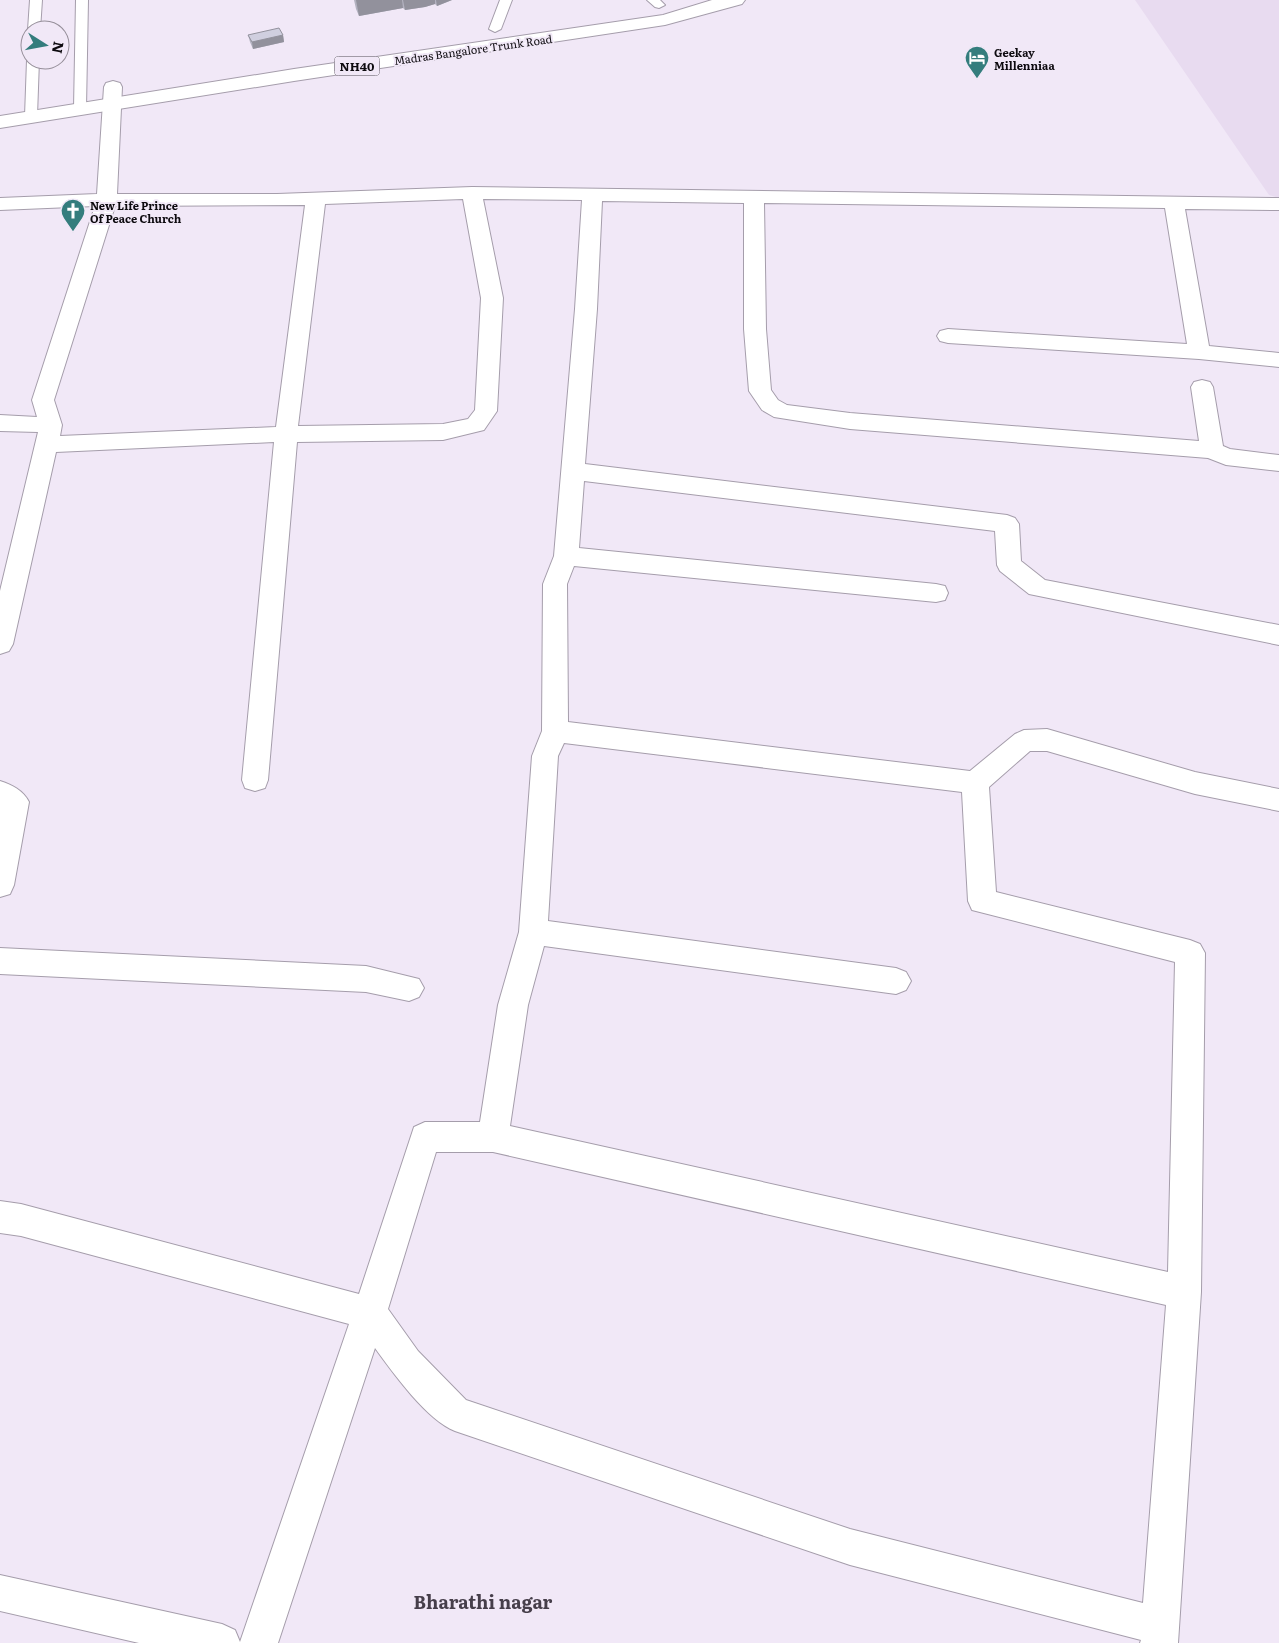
<svg xmlns="http://www.w3.org/2000/svg" width="1279" height="1643" font-family="Literata,serif">
<style>
.built{fill:#e8dbf0}
.lines{fill:none;stroke-linecap:round;stroke-linejoin:round}
.lane-casing{stroke:#a59dab;stroke-width:2}
.street-casing{stroke:#a59dab;stroke-width:2}
.highway-casing{stroke:#a59dab;stroke-width:2}
.lane{fill:#fff;fill-rule:evenodd}
.street{fill:#fff;fill-rule:evenodd}
.highway{fill:#fff;fill-rule:evenodd}
.wall{fill:#b3b2c0}
.shaded-wall{fill:#92919c}
.building{fill:#d0cfdf;stroke:#92919c}
.labels{text-anchor:middle;dominant-baseline:central;stroke-width:4;stroke-linejoin:round;paint-order:stroke}
.far-street-label{font-size:11px;fill:#0d0a0f;stroke:#f1e8f7}
.far-poi-label{font-size:11px;font-weight:bold;fill:#0d0a0f;stroke:#f1e8f7;text-anchor:start}
.shield{fill:#f1e8f7;stroke:#514d55;stroke-width:1}
.shield-label{font-size:12px;font-weight:bold;fill:#0d0a0f}
.near-neighbourhood-label{font-size:18px;font-weight:bold;fill:#463e4a;stroke:#f1e8f7}
</style>
<rect width="100%" height="100%" fill="#f1e8f7"/>
<path class="built" d="M1135 0H1279V198L1269 195Z"/>
<g class="lines">
<defs>
<path id="lane" d="M30 0H42L40 30H30V32L28 30Z
M76 0H88L86 108 80 112 74 108Z
M500 0H512L501 29 495 32 489 29Z
M647 0H660L665 5 659 8 655 7Z
M30 57V60H39L37 116 31 120 25 116 27 60Z"/>
<path id="street" d="M113 81 120 83 122 87 117 194H277L472 187 1279 198V210L1185 209 1209 346 1279 353V367L1199 359 948 343 940 341 937 336 940 331 948 329 1187 344 1165 208 764 203 766 329 771 390 778 400 787 405 850 413 1199 441 1191 387 1194 382 1202 380 1210 382 1213 387 1223 446 1230 449 1279 455V471L1226 465 1208 458 850 429 774 417 762 410 749 391 744 329V203L602 201 597 309 585 464 1007 515 1015 518 1019 524 1021 561 1045 580 1279 625V645L1029 594 1000 571 997 565 995 531 584 481 579 548 936 584 945 586 948 593 945 600 936 602 574 566 567 584 568 722 970 771 1015 734 1024 730 1047 729 1195 772 1279 789V811L1195 794 1047 751H1030L989 787 996 892 1190 940 1200 944 1205 953 1201 1292 1178 1643H1140L1141 1640 850 1565 455 1431C427 1420 393 1373 375 1348L278 1643H139L0 1611V1575L222 1624 235 1630 240 1642 349 1324 21 1236 0 1233V1201L21 1204 359 1294 414 1127 425 1122H480L498 1005 519 932 532 756 542 731 543 584 554 556 575 309 582 200 483 199 503 298 497 411 484 430 443 440 297 442 268 780 265 788 255 791 245 788 242 780 274 442 56 452 13 644 9 651 0 654V591L38 432 0 431V415L37 417 32 400 95 206 0 210V198L97 194 104 87 106 83ZM463 199 481 298 475 410 468 419 443 424 298 426 325 204ZM305 205 276 427 60 436 62 425 54 400 115 206ZM564 743 962 792 968 901 972 910 1175 962 1168 1272 510 1126 528 1005 544 946 896 994 906 990 911 981 906 972 896 968 548 921 558 756ZM436 1152H493L1166 1305 1143 1603 850 1529 466 1400 418 1351 388 1309Z
M0 781C12 785 23 790 29 802L14 885 10 894 0 897Z
M0 948 366 966 419 979 424 988 419 997 409 1001 366 992 0 974Z"/>
<path id="highway" d="M712 0H745L742 4 665 25 294 81 0 128V116L294 69 663 15Z"/>
</defs>
<use href="#lane" class="lane-casing"/>
<use href="#street" class="street-casing"/>
<use href="#highway" class="highway-casing"/>
<use href="#lane" class="lane"/>
<use href="#street" class="street"/>
<use href="#highway" class="highway"/>
</g>
<path class="wall" d="M354 0H452L437 6 435 4 425 7 405 10 403 8 359 16 356 9Z
M248 35H283L284 42 253 49 250 42Z"/>
<path class="shaded-wall" d="M356 0H402L403 8 359 16Z
M403 0H435V4L425 7 405 10Z
M436 0H452L437 6Z
M283 35 284 42 253 49 252 42Z"/>
<path class="building" d="M279 28 283 35 252 42 248 35Z"/>
<defs>
<symbol id="hotel-pin" viewBox="-11 -11 22 30"><path d="M0 17L-7.5 6A9.5 9.5 0 1 1 7.5 6Z" fill="#347d7d" stroke="#f1e8f7"/><path d="M-6-4.5h1.5V1H6V5H4.5V3h-9V5H-6ZM-4 0a1.8 1.8 0 1 1 3.6 0ZM.5 0V-2.5h3Q6-2.5 6 0Z" fill="#fff"/></symbol>
<symbol id="church-pin" viewBox="-11 -11 22 30"><path d="M0 17L-7.5 6A9.5 9.5 0 1 1 7.5 6Z" fill="#347d7d" stroke="#f1e8f7"/><path d="M-1.2-6h2.4v3.5h3.3v2.4h-3.3V6h-2.4V-.1h-3.3v-2.4h3.3Z" fill="#fff"/></symbol>
</defs>
<g fill-rule="evenodd">
<use href="#hotel-pin" x="963" y="44" width="28" height="38"/>
<use href="#church-pin" x="59" y="197" width="28" height="38"/>
</g>
<g class="labels">
<g class="far-street-label">
<text transform="translate(473 49) rotate(-8)">Madras Bangalore Trunk Road</text>
</g>
<g class="far-poi-label">
<text x="994" y="52">Geekay<tspan x="994" dy="13">Millenniaa</tspan></text>
<text x="90" y="205">New Life Prince<tspan x="90" dy="13">Of Peace Church</tspan></text>
</g>
<rect class="shield" x="334.5" y="56.5" width="45" height="19" rx="4"/>
<g class="shield-label">
<text x="357" y="66">NH40</text>
</g>
<g class="near-neighbourhood-label">
<text x="483" y="1601">Bharathi nagar</text>
</g>
</g>
<g transform="translate(45 45) rotate(101)"><circle r="24" fill="#f1e8f7" stroke="#968f9a"/>
<path d="M0-4L9 19L0 12L-9 19Z" fill="#347d7d"/>
<text y="-8" font-size="14" font-weight="bold" text-anchor="middle" fill="#0d0a0f">N</text>
</g>
</svg>
